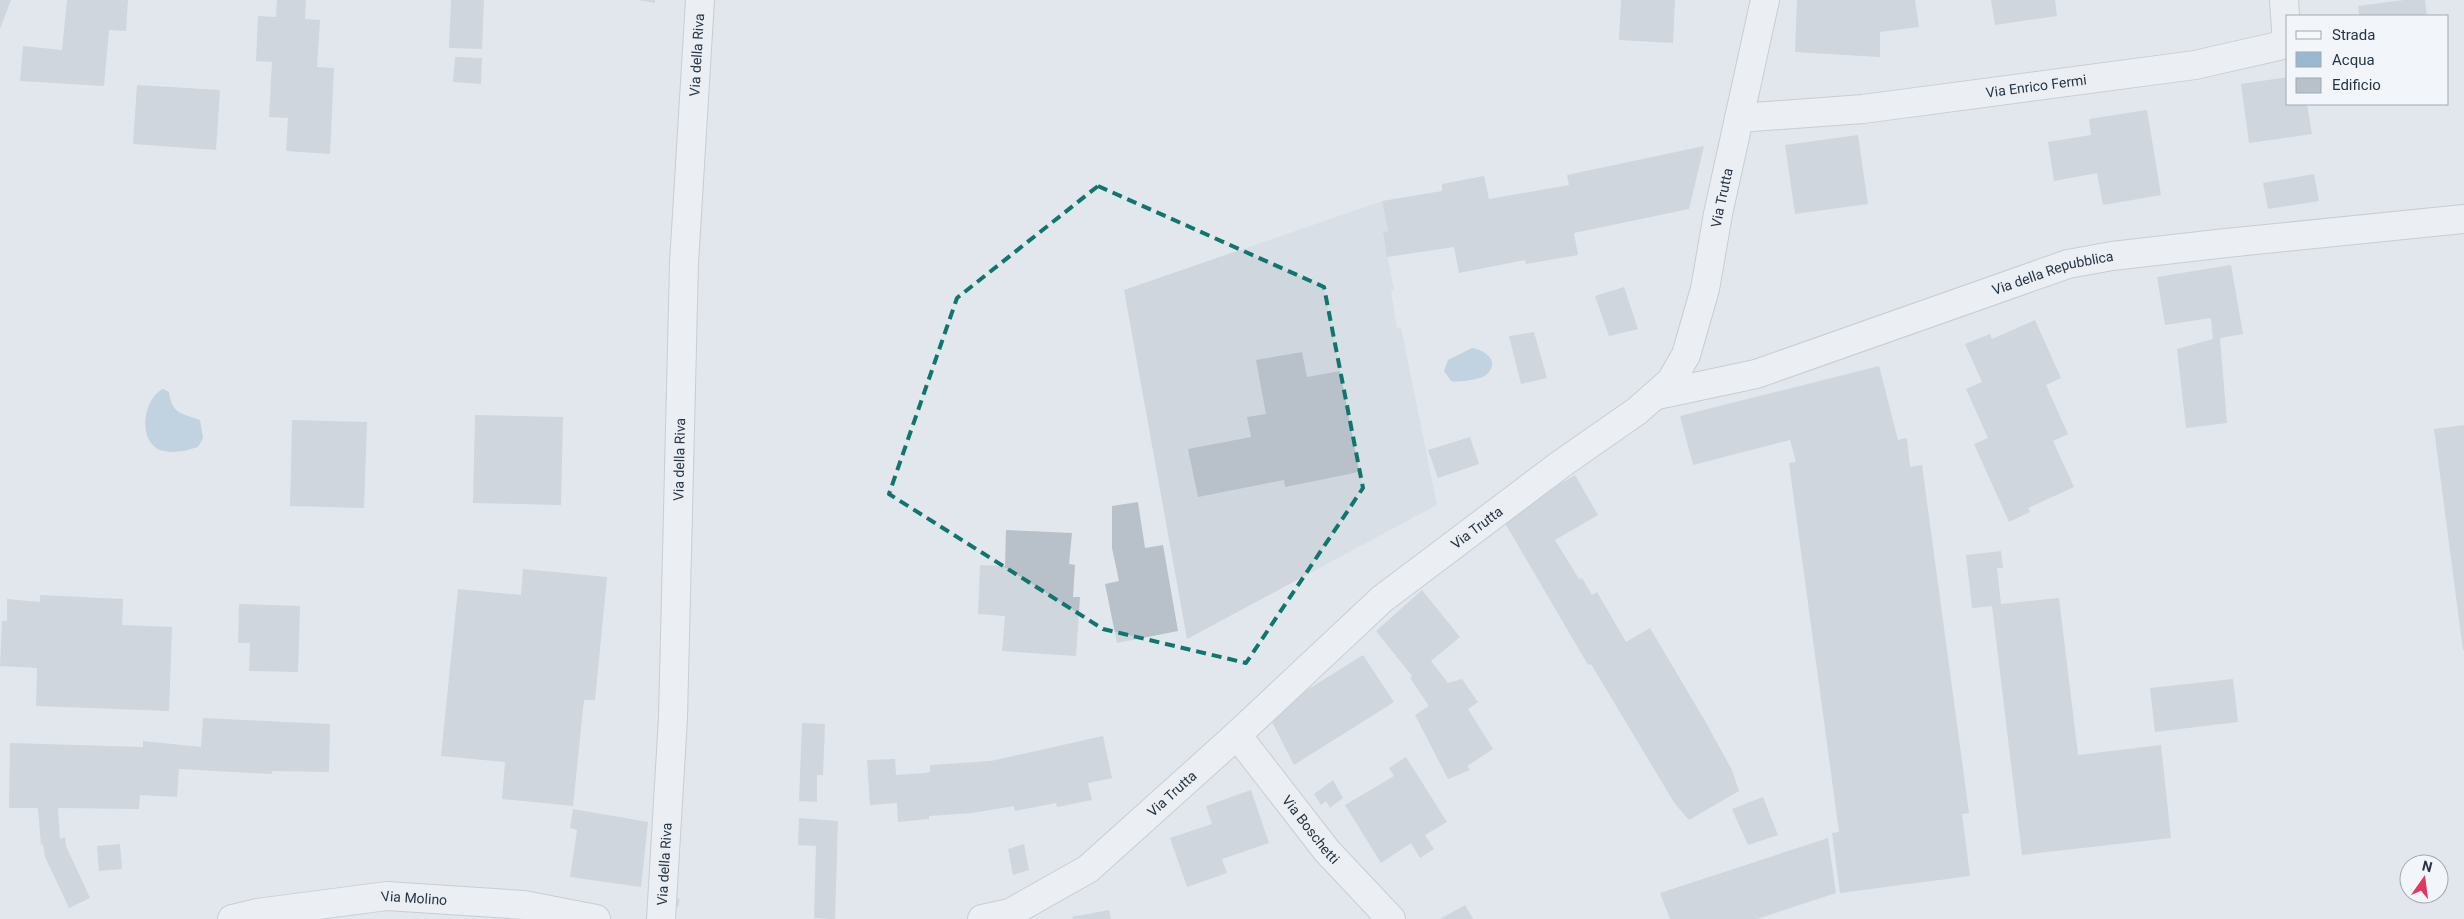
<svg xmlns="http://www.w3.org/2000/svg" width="2464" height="919" font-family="Roboto,sans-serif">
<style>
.built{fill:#cfd6de}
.water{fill:#99b9d0}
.building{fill:#b8c0ca}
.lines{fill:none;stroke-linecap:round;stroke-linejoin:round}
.minor-casing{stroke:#a5aeb7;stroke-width:30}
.minor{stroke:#f5f7f9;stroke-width:28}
.marked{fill:none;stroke:#0f766e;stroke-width:4;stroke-dasharray:10 6;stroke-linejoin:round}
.labels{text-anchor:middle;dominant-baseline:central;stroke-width:5;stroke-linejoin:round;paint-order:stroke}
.street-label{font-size:14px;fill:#273646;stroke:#f2f5f9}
</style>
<rect width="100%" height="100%" fill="#e1e7ec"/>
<path class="built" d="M1382 201 1388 231 1383 233 1394 290 1391 291 1397 328 1401 327 1437 505 1187 639 1124 290Z"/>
<path class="water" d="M1472 348C1486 350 1501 362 1486 375 1482 379 1457 383 1451 381L1444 371 1448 360Z
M163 389 169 392C172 414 181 413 200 420L203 438 198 447C187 450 176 454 164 451 136 445 143 398 163 389Z"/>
<path class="building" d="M0 0H11L0 29Z
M67 0H128L126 31 109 30 104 86 20 81 23 46 62 50Z
M277 0H306L305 19 320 20 317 67 334 68 330 154 286 151 288 118 269 117 272 62 256 61 258 16 276 17Z
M451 0H484L482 49 449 48Z
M638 0H655V3Z
M1621 0H1675L1673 43 1619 40Z
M1797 0H1915L1919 27 1880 32V57L1795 52Z
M1991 0H2055L2057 16 1995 25Z
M2404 0H2425L2427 16H2359L2358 6Z
M455 57 482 58 481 84 453 82Z
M2288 77V104H2307L2312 134 2249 143 2241 84Z
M137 85 220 90 216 150 133 144Z
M2147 110 2161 195 2103 205 2097 173 2054 181 2048 142 2091 135 2089 119Z
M1858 135 1868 204 1795 214 1785 145Z
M1704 146 1689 209 1574 233 1578 255 1526 264 1525 260 1459 273 1454 247 1387 257 1383 232 1388 231 1382 201 1442 191V184L1484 176 1489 199 1569 185 1567 175Z
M2314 174 2319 201 2268 209 2263 183Z
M2231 265 2243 334 2220 338 2227 423 2186 428 2177 349 2213 339 2211 318 2165 325 2157 277Z
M1624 287 1638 329 1609 336 1595 296Z
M2035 320 2061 378 2046 385 2068 434 2053 441 2074 487 2028 508 2030 512 2009 522 1974 444 1988 438 1966 389 1982 382 1965 344 1990 334 1992 339Z
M1534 332 1547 378 1521 384 1509 336Z
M1302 352 1307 377 1340 371 1359 472 1285 487 1284 480 1198 497 1188 449 1251 437 1247 417 1266 414 1256 360Z
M1879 366 1898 440 1907 438 1910 467 1922 465 1969 813 1962 814 1970 876 1840 893 1832 833 1839 832 1789 463 1796 462 1790 440 1693 465 1680 416Z
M475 415 563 417 561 505 473 503Z
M292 420 367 422 364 508 290 506Z
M2464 425V650H2463L2434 429Z
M1470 437 1479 464 1438 478 1428 450Z
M1575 475 1598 515 1555 540 1579 579 1582 578 1592 595 1597 592 1626 642 1650 628 1705 721 1732 770 1739 791 1689 820 1675 804 1591 664 1588 665 1502 518Z
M1138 502 1145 548 1163 545 1178 631 1117 643 1105 584 1119 581 1112 548V506Z
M1006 530 1072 533 1069 564 1075 565 1073 597H1080L1076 656 1002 651 1005 616 978 614 980 565 1005 566Z
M2001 551 2003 568H1997L2001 604 2059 598 2078 755 2161 745 2171 838 2022 855 1992 606 1972 608 1966 555Z
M523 569 607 577 595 700H584L573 806 502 799 505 762 441 756 458 589 521 595Z
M1422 590 1460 637 1431 661 1448 683 1462 679 1478 702 1468 709 1493 749 1467 766 1470 770 1448 779 1415 715 1429 706 1410 678 1412 676 1376 631Z
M40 595 123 599 122 625 172 627 169 711 36 706 37 668 0 666 2 621H7V599L40 602Z
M239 604 300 606 298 672 249 671 250 643H238Z
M1363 655 1394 702 1294 765 1270 718 1291 700Z
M2233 679 2238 722 2155 732 2150 688Z
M203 718 330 724 329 772 272 771V774L179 769 177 797 140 795 139 809 58 808 60 839 65 837 66 846 90 898 69 908 45 857 43 844 41 845 38 808H9L10 743 143 747V741L201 747Z
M802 723 825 724 823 775H817V802L799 801Z
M1103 736 1112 778 1088 783 1092 800 1057 807 1056 803 1015 811 1014 806 972 813 929 816V819L898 822 897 803 870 805 867 760 895 759 896 775 926 773 930 772V765L991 761Z
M1406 757 1447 822 1425 835 1434 849 1420 858 1411 843 1381 863 1345 805 1394 776 1389 768Z
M1333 780 1343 798 1330 808 1326 801 1321 805 1314 794Z
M1251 790 1269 843 1222 859 1227 873 1187 887 1170 838 1212 824 1206 806Z
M1763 797 1778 835 1748 845 1732 809Z
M573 809 648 822 641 887 570 877 577 830 570 828Z
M799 818 838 821 835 919 814 918 816 846 798 845Z
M1828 838 1836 893 1757 919H1670L1660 893Z
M120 844 122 869 99 871 97 846Z
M1024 844 1029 870 1013 875 1008 849Z
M670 897 680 899 678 907 668 905Z
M1465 905 1473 919H1440Z
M1109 910 1111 919H1073L1072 917Z"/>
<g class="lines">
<defs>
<g id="minor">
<path id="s1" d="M1739 118 1863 109 2195 65 2287 44 2284 0"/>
<path id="s2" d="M1657 395 1756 374 2068 264 2112 256 2226 243 2464 219"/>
<path id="s3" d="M1237 735 1327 851 1391 919"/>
<path id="s4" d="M232 919 257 913 387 896 524 905 596 919"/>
<path id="s5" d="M661 919 673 718 684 263 700 0"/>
<path id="s6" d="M982 919 1010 913 1088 869 1237 735 1382 599 1561 464 1637 411 1671 381 1686 355 1705 289 1718 214 1765 0"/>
</g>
</defs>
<use href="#minor" class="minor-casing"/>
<use href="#minor" class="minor"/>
</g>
<path d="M0 0H2464V919H0ZM1098 186 1324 287 1363 488 1246 663 1103 629 889 494 957 298Z" fill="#e1e7ec" fill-opacity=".55" fill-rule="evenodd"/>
<path class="marked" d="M1098 186 1324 287 1363 488 1246 663 1103 629 889 494 957 298Z"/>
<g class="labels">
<g class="street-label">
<text stroke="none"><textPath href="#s5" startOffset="865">Via della Riva</textPath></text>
<text stroke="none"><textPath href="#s1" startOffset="299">Via Enrico Fermi</textPath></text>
<text stroke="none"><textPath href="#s6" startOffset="1071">Via Trutta</textPath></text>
<text stroke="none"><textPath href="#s2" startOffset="415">Via della Repubblica</textPath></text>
<text stroke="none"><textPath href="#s5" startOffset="460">Via della Riva</textPath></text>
<text stroke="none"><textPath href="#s6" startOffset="636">Via Trutta</textPath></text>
<text stroke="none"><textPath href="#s6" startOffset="231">Via Trutta</textPath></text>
<text stroke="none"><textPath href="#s3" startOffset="120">Via Boschetti</textPath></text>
<text stroke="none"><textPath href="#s5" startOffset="55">Via della Riva</textPath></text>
<text stroke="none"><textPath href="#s4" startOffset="184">Via Molino</textPath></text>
</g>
</g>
<rect x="2286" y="15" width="162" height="90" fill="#f2f5f9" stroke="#a1a9b1"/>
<rect x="2296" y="31" width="25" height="8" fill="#f5f7f9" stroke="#a1a9b1"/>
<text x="2332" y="40" font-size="15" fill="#273646">Strada</text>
<rect x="2296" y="52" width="25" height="15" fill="#99b9d0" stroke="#a1a9b1"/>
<text x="2332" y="65" font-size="15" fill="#273646">Acqua</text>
<rect x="2296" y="78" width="25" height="15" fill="#b8c0ca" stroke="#a1a9b1"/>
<text x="2332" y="90" font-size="15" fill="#273646">Edificio</text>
<g transform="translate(2424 879) rotate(14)"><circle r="24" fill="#f2f5f9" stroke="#a1a9b1"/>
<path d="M0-4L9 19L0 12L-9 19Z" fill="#de3963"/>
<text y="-8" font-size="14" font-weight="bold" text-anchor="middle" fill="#273646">N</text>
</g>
</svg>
